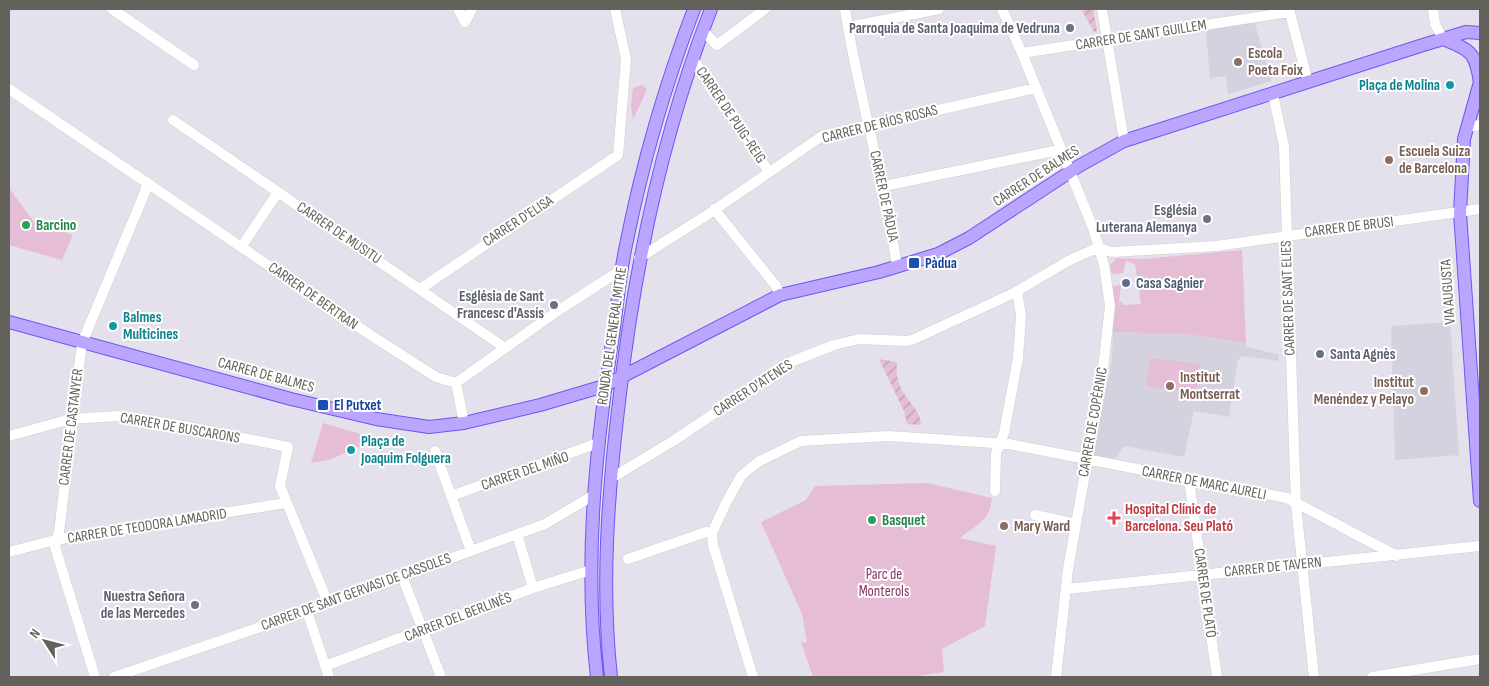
<svg xmlns="http://www.w3.org/2000/svg" width="1489" height="686" font-family="'Sofia Sans Condensed',sans-serif">
<style>
.education{fill:#d5d2df}
.green{fill:#e5bdd4}
.garden{fill:url(#garden-furrows)}
.lines{fill:none;stroke-linecap:round;stroke-linejoin:round}
.minor-casing{stroke:#cecfc8;stroke-width:11}
.major-casing{stroke:#6c57f0;stroke-width:14}
.minor{stroke:#fff;stroke-width:10}
.major{stroke:#bba5fe;stroke-width:12}
.worship-dot{fill:#6b7280;stroke:#fff;stroke-width:2}
.education-dot{fill:#8d6e63;stroke:#fff;stroke-width:2}
.culture-dot{fill:#0f9aa8;stroke:#fff;stroke-width:2}
.leisure-dot{fill:#2e9e5b;stroke:#fff;stroke-width:2}
.transit-dot{fill:#1a4fb4;stroke:#fff;stroke-width:2}
.service-dot{fill:#5c6f8a;stroke:#fff;stroke-width:2}
.health-dot{fill:#e0444e;stroke:#fff;stroke-width:2}
.labels{text-anchor:middle;dominant-baseline:central;stroke-width:4;stroke-linejoin:round;paint-order:stroke}
.worship-label{font-size:15px;font-weight:bold;fill:#5b616d;stroke:#fff;text-anchor:end}
.street-label{font-size:15px;fill:#62625a;stroke:#fff}
.education-label{font-size:15px;font-weight:bold;fill:#785e54;stroke:#fff;text-anchor:start}
.culture-label{font-size:15px;font-weight:bold;fill:#0d838f;stroke:#fff;text-anchor:start}
.leisure-label{font-size:15px;font-weight:bold;fill:#27864d;stroke:#fff;text-anchor:start}
.transit-label{font-size:15px;font-weight:bold;fill:#164399;stroke:#fff;text-anchor:start}
.service-label{font-size:15px;font-weight:bold;fill:#4e5e75;stroke:#fff;text-anchor:start}
.health-label{font-size:15px;font-weight:bold;fill:#be3a42;stroke:#fff;text-anchor:start}
.park-label{font-size:15px;fill:#863661;stroke:#fff}
</style>
<defs>
<pattern id="garden-furrows" width="10" height="10" patternUnits="userSpaceOnUse" patternTransform="scale(1.25)"><rect width="10" height="10" fill="#e5bdd4"/><path d="M-1 1l2-2M0 10L10 0M9 11l2-2" fill="none" stroke="#bd9daf"/></pattern>
</defs>
<rect width="100%" height="100%" fill="#e4e1ed"/>
<path class="education" d="M1254 21 1272 81 1228 94 1226 76 1210 78 1206 31Z
M1450 322 1459 455 1395 460 1391 326Z
M1113 332 1185 334 1246 343V347L1278 354 1279 361 1242 356 1238 360 1229 417 1194 411 1184 457 1124 446 1113 462 1093 456 1112 358Z"/>
<path class="green" d="M642 85 647 89 633 120 631 105 633 88Z
M9 188 34 222 73 235 62 260 9 245Z
M1242 250 1246 343 1185 334 1113 332V286L1121 285 1119 302H1122L1123 305 1141 304 1135 264 1126 261 1123 273 1112 274 1110 265 1117 258 1142 259Z
M1150 358 1200 364 1196 393 1146 386Z
M323 423 377 439 329 460 311 463Z
M927 483 992 498C990 521 977 524 960 538L996 546 985 626 942 649 944 672 912 677H813L801 642 807 643 802 614 761 522 806 500 815 486Z"/>
<path class="garden" d="M1081 9H1093L1097 31 1094 32Z
M879 359 897 362C893 397 921 403 921 425L907 424 904 411Z"/>
<g class="lines">
<defs>
<path id="minor" d="M112 9 194 65
M458 9 465 22
M845 9C858 96 885 180 897 267
M1002 9 1022 53 1093 228 1104 265 1110 306 1102 378 1068 569 1056 677
M1102 9 1124 141
M1289 9 1308 82
M1433 9 1435 24 1443 39
M465 22 472 9
M848 27 939 9
M703 31 717 45 765 9
M1022 53 1290 12
M693 59 769 172
M9 89 369 334 436 377 456 383
M1273 94 1284 146 1296 505 1314 677
M173 120 505 348
M1467 127 1480 125
M884 186 1054 151 1061 153
M714 209 776 286 780 295
M242 246 278 192
M639 258 707 215 822 136 1036 88
M420 289 618 155 626 59 615 9
M456 383 556 312 621 270
M456 383 464 423
M9 436 71 419 117 416 178 425 288 447 280 486 328 603
M435 451 471 551
M610 479 673 441 793 361 834 345 859 339 907 341 914 339 1014 293 1068 261 1099 247 1111 252 1216 246 1480 209
M1189 480 1217 677
M995 491 996 453 1004 433 1018 358 1021 316 1017 291
M451 496 598 443
M1035 515 1076 524
M517 534 533 588
M9 552 55 540 286 503
M628 559 706 532 712 533
M402 576 441 677
M1066 589 1480 546
M307 611 329 677
M325 666 533 588 591 570
M95 677 55 547 59 532 82 343 145 192 147 182
M114 677 307 611 545 524 594 495
M753 677 713 545 712 533 725 505 741 476 758 462 801 441 888 436 1009 444 1287 498 1397 556
M1372 677 1480 659"/>
<path id="major" d="M1443 39C1471 50 1476 53 1480 83
M1480 82 1464 139 1460 213 1480 501
M9 322 291 399 376 419 429 427 464 423 540 405 604 386 780 295 879 272 938 254 969 238 1079 166 1124 141 1423 45 1466 32 1480 33
M597 677C584 565 595 453 612 342 617 310 619 277 626 245 642 165 665 85 694 9
M611 677C601 586 608 493 619 402 634 268 662 135 711 9"/>
</defs>
<use href="#minor" class="minor-casing"/>
<use href="#major" class="major-casing"/>
<use href="#minor" class="minor"/>
<use href="#major" class="major"/>
</g>
<g class="worship-dot">
<circle cx="1070" cy="28" r="5"/>
<circle cx="1207" cy="219" r="5"/>
<circle cx="554" cy="305" r="5"/>
<circle cx="1320" cy="354" r="5"/>
<circle cx="195" cy="605" r="5"/>
</g>
<g class="education-dot">
<circle cx="1238" cy="62" r="5"/>
<circle cx="1389" cy="160" r="5"/>
<circle cx="1170" cy="386" r="5"/>
<circle cx="1424" cy="391" r="5"/>
<circle cx="1004" cy="526" r="5"/>
</g>
<g class="culture-dot">
<circle cx="1450" cy="85" r="5"/>
<circle cx="113" cy="326" r="5"/>
<circle cx="351" cy="450" r="5"/>
</g>
<g class="leisure-dot">
<circle cx="26" cy="225" r="5"/>
<circle cx="872" cy="520" r="5"/>
</g>
<g class="transit-dot">
<rect x="908" y="257" width="12" height="12" rx="2.5"/>
<rect x="317" y="399" width="12" height="12" rx="2.5"/>
</g>
<circle class="service-dot" cx="1126" cy="283" r="5"/>
<path class="health-dot" d="M1111.5 510.5h5v5h5v5h-5v5h-5v-5h-5v-5h5z"/>
<g class="labels">
<g class="worship-label">
<text x="1060" y="28">Parroquia de Santa Joaquima de Vedruna</text>
<text x="1197" y="210">Església<tspan x="1197" dy="17">Luterana Alemanya</tspan></text>
<text x="544" y="296">Església de Sant<tspan x="544" dy="17">Francesc d'Assís</tspan></text>
<text x="1330" y="354" text-anchor="start">Santa Agnès</text>
<text x="185" y="596">Nuestra Señora<tspan x="185" dy="17">de las Mercedes</tspan></text>
</g>
<g class="street-label">
<text transform="translate(1141 35) rotate(-9)">CARRER DE SANT GUILLEM</text>
<text transform="translate(731 115) rotate(56)">CARRER DE PUIG-REIG</text>
<text transform="translate(880 124) rotate(-14)">CARRER DE RÍOS ROSAS</text>
<text transform="translate(1036 176) rotate(-33)">CARRER DE BALMES</text>
<text transform="translate(884 196) rotate(78)">CARRER DE PÀDUA</text>
<text transform="translate(518 221) rotate(-33)">CARRER D'ELISA</text>
<text transform="translate(1349 227) rotate(-7)">CARRER DE BRUSI</text>
<text transform="translate(339 233) rotate(34)">CARRER DE MUSITU</text>
<text transform="translate(1448 292) rotate(-94)">VIA AUGUSTA</text>
<text transform="translate(313 296) rotate(35)">CARRER DE BERTRAN</text>
<text transform="translate(1288 298) rotate(-92)">CARRER DE SANT ELIES</text>
<text transform="translate(612 336) rotate(-82)">RONDA DEL GENERAL MITRE</text>
<text transform="translate(266 375) rotate(15)">CARRER DE BALMES</text>
<text transform="translate(753 388) rotate(-33)">CARRER D'ATENES</text>
<text transform="translate(1093 422) rotate(-80)">CARRER DE COPÈRNIC</text>
<text transform="translate(71 427) rotate(-83)">CARRER DE CASTANYER</text>
<text transform="translate(180 428) rotate(10)">CARRER DE BUSCARONS</text>
<text transform="translate(525 471) rotate(-19)">CARRER DEL MIÑO</text>
<text transform="translate(1204 483) rotate(11)">CARRER DE MARC AURELI</text>
<text transform="translate(147 526) rotate(-9)">CARRER DE TEODORA LAMADRID</text>
<text transform="translate(1273 567) rotate(-6)">CARRER DE TAVERN</text>
<text transform="translate(356 592) rotate(-20)">CARRER DE SANT GERVASI DE CASSOLES</text>
<text transform="translate(1205 593) rotate(82)">CARRER DE PLATÓ</text>
<text transform="translate(458 617) rotate(-21)">CARRER DEL BERLINÈS</text>
</g>
<g class="education-label">
<text x="1248" y="53">Escola<tspan x="1248" dy="17">Poeta Foix</tspan></text>
<text x="1399" y="151">Escuela Suiza<tspan x="1399" dy="17">de Barcelona</tspan></text>
<text x="1180" y="377">Institut<tspan x="1180" dy="17">Montserrat</tspan></text>
<text x="1414" y="382" text-anchor="end">Institut<tspan x="1414" dy="17">Menéndez y Pelayo</tspan></text>
<text x="1014" y="526">Mary Ward</text>
</g>
<g class="culture-label">
<text x="1440" y="85" text-anchor="end">Plaça de Molina</text>
<text x="123" y="317">Balmes<tspan x="123" dy="17">Multicines</tspan></text>
<text x="361" y="441">Plaça de<tspan x="361" dy="17">Joaquim Folguera</tspan></text>
</g>
<g class="leisure-label">
<text x="36" y="225">Barcino</text>
<text x="882" y="520">Basquet</text>
</g>
<g class="transit-label">
<text x="925" y="263">Pàdua</text>
<text x="334" y="405">El Putxet</text>
</g>
<g class="service-label">
<text x="1136" y="283">Casa Sagnier</text>
</g>
<g class="health-label">
<text x="1125" y="509">Hospital Clínic de<tspan x="1125" dy="17">Barcelona. Seu Plató</tspan></text>
</g>
<g class="park-label">
<text x="884" y="574">Parc de<tspan x="884" dy="17">Monterols</tspan></text>
</g>
</g>
<rect width="1489" height="686" fill="none" stroke="#62625a" stroke-width="20"/>
<g transform="translate(45 641) rotate(306)" stroke="#ffffff" stroke-width="4" paint-order="stroke">
<path d="M0-4L9 19L0 12L-9 19Z" fill="#62625a"/>
<text y="-8" font-size="14" font-weight="bold" text-anchor="middle" fill="#62625a">N</text>
</g>
</svg>
